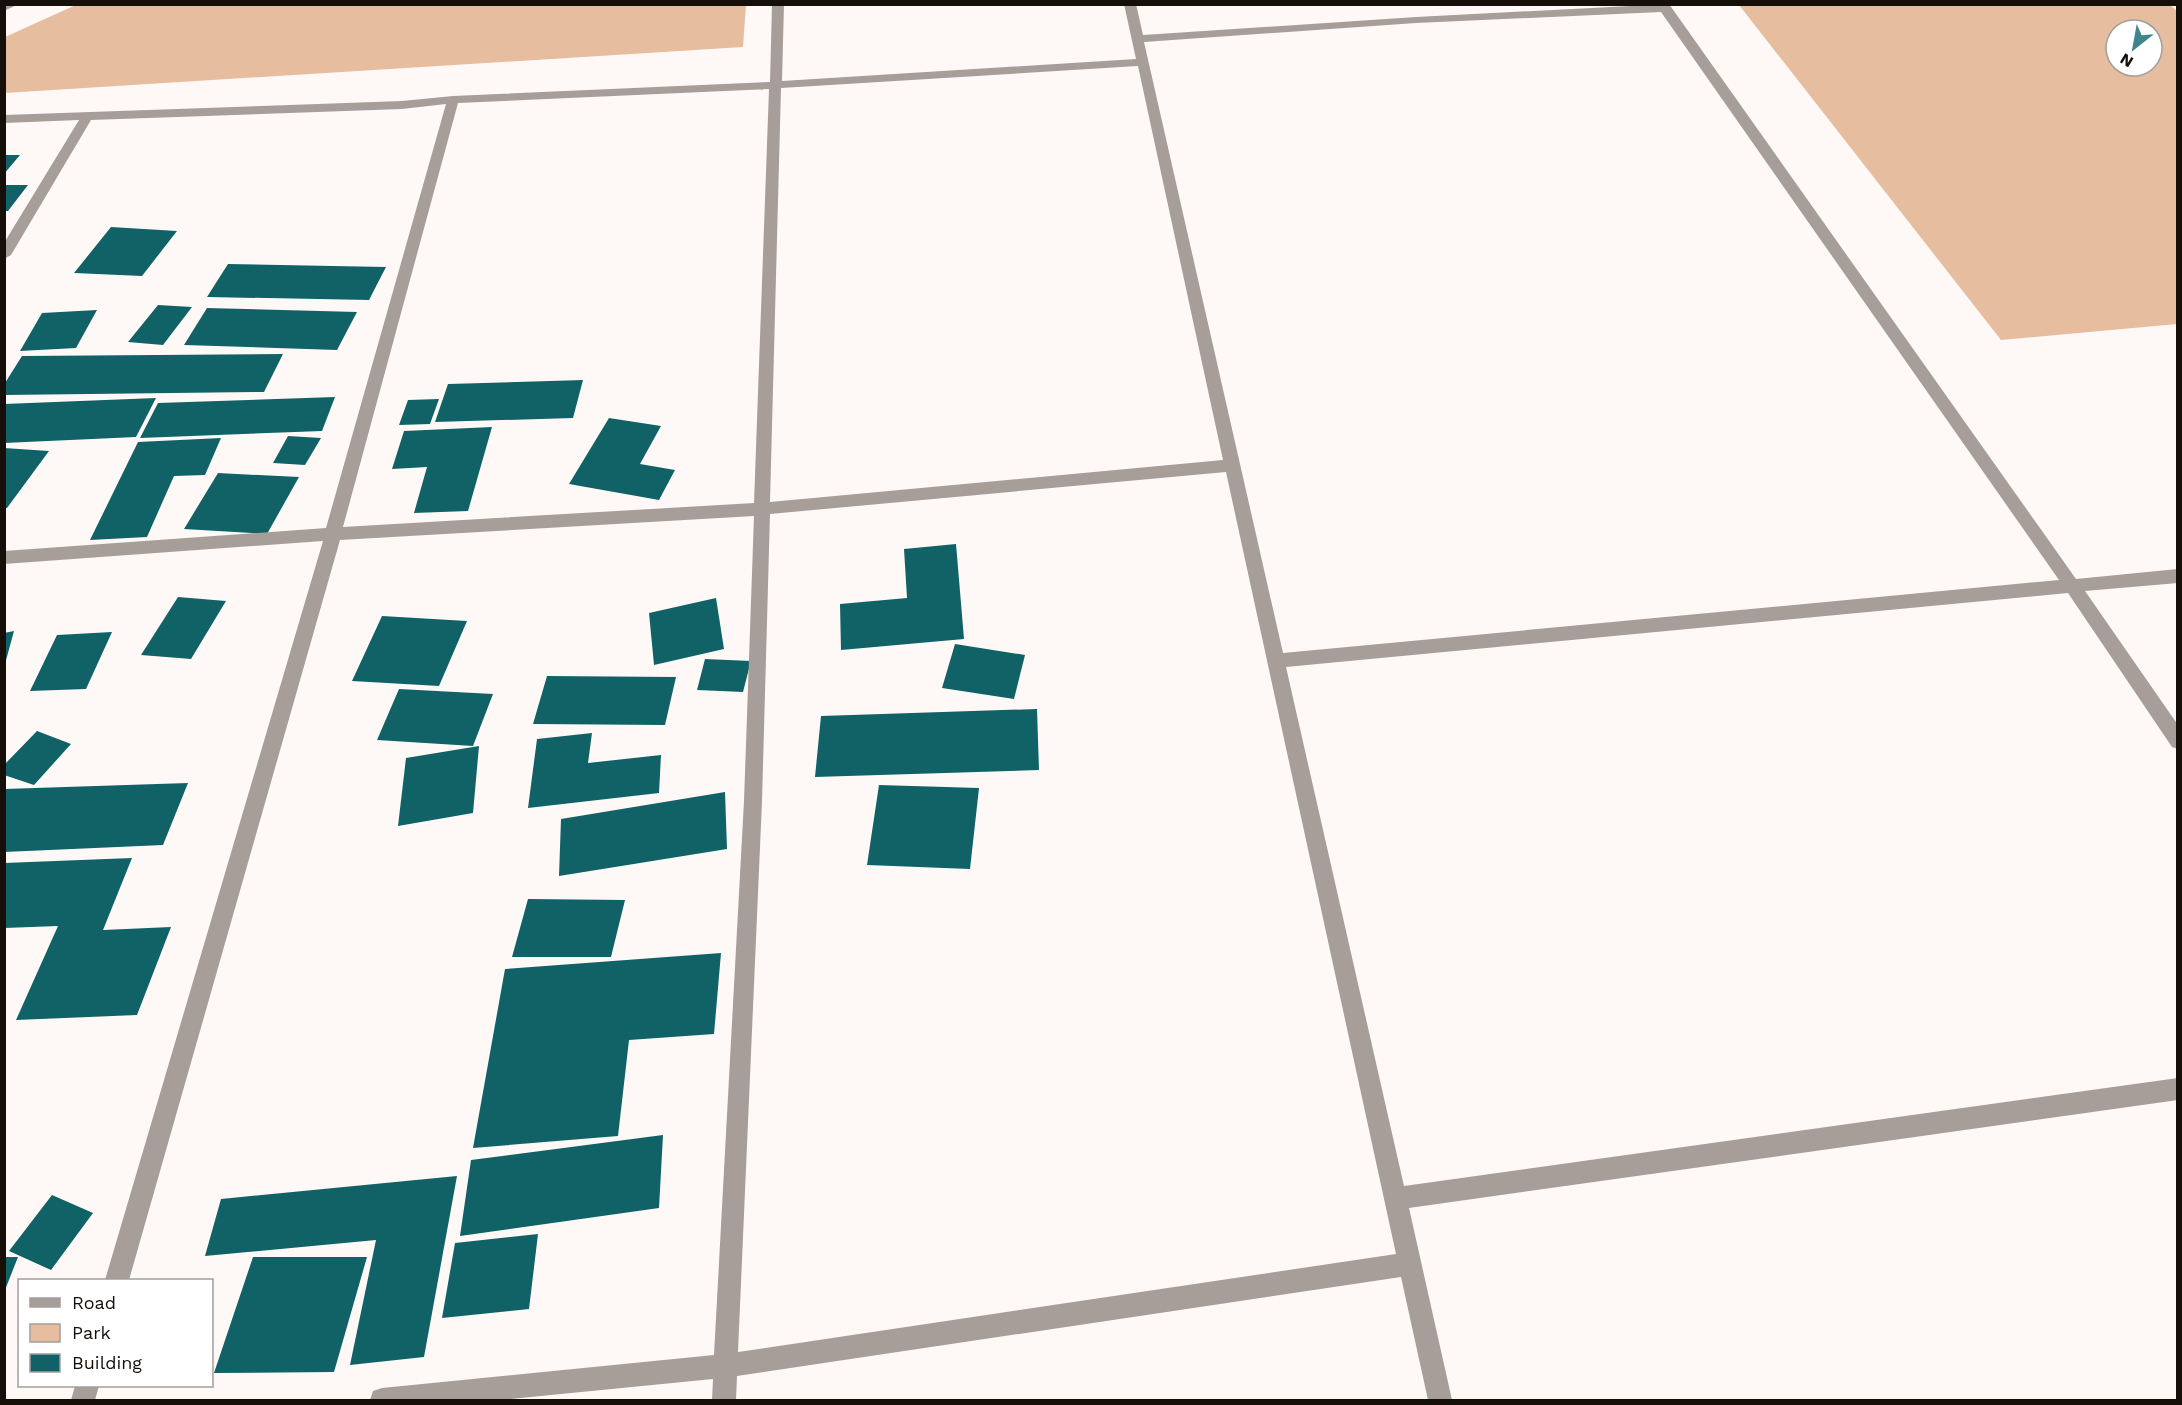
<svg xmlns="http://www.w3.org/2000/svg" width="2182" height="1405" font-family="'Work Sans',sans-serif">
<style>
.green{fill:#e7bd9f;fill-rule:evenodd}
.building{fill:#106266}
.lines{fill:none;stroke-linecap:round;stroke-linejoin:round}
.minor{fill:#a79e99;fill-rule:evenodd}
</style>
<rect width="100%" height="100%" fill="#fef9f7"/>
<path class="green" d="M78 4H746V5L743 47 5 93V37Z
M1739 5H2170L2178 12 2177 324 2001 340ZM2116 30H2152V66H2116Z"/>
<path class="building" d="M4 155H20L4 174Z
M4 185H28L8 211H4Z
M111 227 177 231 142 276 74 273Z
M228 264 386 267 369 300 207 297Z
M158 305 192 307 163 345 128 342Z
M207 308 357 312 337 350 184 345Z
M97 310 76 348 20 351 42 313Z
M283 354 264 392 5 395V383L22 356Z
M583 380 573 418 435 422 448 384Z
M335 397 322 431 140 438 158 403Z
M156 398 136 437 4 443V404Z
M439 399 430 424 399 425 408 400Z
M609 418 661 426 640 464 675 470 659 500 569 484Z
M492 427 468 511 414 513 427 467 392 469 404 431Z
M288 436 321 438 305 465 273 463Z
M221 438 205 475 174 476 147 537 90 540 138 442Z
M4 448 49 451 7 508H4Z
M218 473 299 477 267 534 184 529Z
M956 544 964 639 841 650 840 604 907 598 904 549Z
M178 597 226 601 191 659 141 655Z
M716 598 724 649 654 665 649 613Z
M382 616 467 621 439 686 352 681Z
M14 631 5 664H4V633Z
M112 632 86 689 30 691 57 635Z
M955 644 1025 655 1014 699 942 688Z
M705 659 751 661 743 692 697 690Z
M547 676 676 677 665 725 533 724Z
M399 689 493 694 473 746 377 740Z
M1037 709 1039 770 815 777 821 716Z
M37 731 71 744 34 785 4 775V765Z
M592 733 588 763 661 755 659 793 528 808 537 739Z
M479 746 473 813 398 826 406 758Z
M188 783 163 845 4 852V789Z
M879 785 979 788 970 869 867 865Z
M725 792 727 849 559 876 561 819Z
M132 858 103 930 171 927 137 1015 16 1020 58 926 4 928V863Z
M528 899 625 900 611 957H512Z
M721 953 714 1034 629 1040 618 1136 473 1148 505 969Z
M663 1135 659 1208 460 1236 471 1160Z
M457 1176 424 1357 350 1365 376 1240 205 1256 221 1199Z
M52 1195 93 1213 51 1270 9 1251Z
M538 1234 529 1309 442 1318 455 1243Z
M4 1257H18L5 1290H4Z
M253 1257H367L334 1372 214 1373Z"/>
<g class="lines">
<path class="minor" d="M4 4H19L4 11Z
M772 4H784L782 81 1136 59 1124 4H1136L1143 35 1416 17 1669 4 2076 579 2178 569V583L2085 591 2178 725V749L2172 747 2068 593 1286 667 1404 1186 2178 1078V1100L1409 1208 1452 1400H1428L1401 1277 737 1376 736 1400H712L713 1379 501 1400H370L373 1391 382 1388 714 1355 744 801 754 516 340 540 129 1280H105L323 541 4 564V551L326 528 446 104 402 109 91 120 11 255 4 259V243L79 120 4 123V115L402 101 453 96 770 82ZM1661 12 2059 580 1283 653 1144 42 1416 23ZM1138 66 1223 460 770 502 781 88ZM769 89 754 503 343 527 458 103ZM1226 472 1396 1254 738 1352 762 801 770 514Z
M75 1386H99L95 1400H71Z"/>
</g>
<rect width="2182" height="1405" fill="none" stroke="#150e09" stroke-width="12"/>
<rect x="18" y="1279" width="195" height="108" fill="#ffffff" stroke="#a19f9d" stroke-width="1.5"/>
<rect x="30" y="1298" width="30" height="9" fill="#a79e99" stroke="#a19f9d" stroke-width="1.5"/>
<text x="72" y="1309" font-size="18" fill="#150e09">Road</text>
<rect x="30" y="1324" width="30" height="18" fill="#e7bd9f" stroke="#a19f9d" stroke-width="1.5"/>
<text x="72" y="1339" font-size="18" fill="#150e09">Park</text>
<rect x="30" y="1354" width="30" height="18" fill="#106266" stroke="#a19f9d" stroke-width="1.5"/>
<text x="72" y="1369" font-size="18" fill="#150e09">Building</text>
<g transform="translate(2134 48) rotate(211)"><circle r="28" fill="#ffffff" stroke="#a19f9d" stroke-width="1.5"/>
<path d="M0-4.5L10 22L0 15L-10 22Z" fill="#3e868b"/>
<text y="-9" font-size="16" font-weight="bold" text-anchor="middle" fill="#150e09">N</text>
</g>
</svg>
